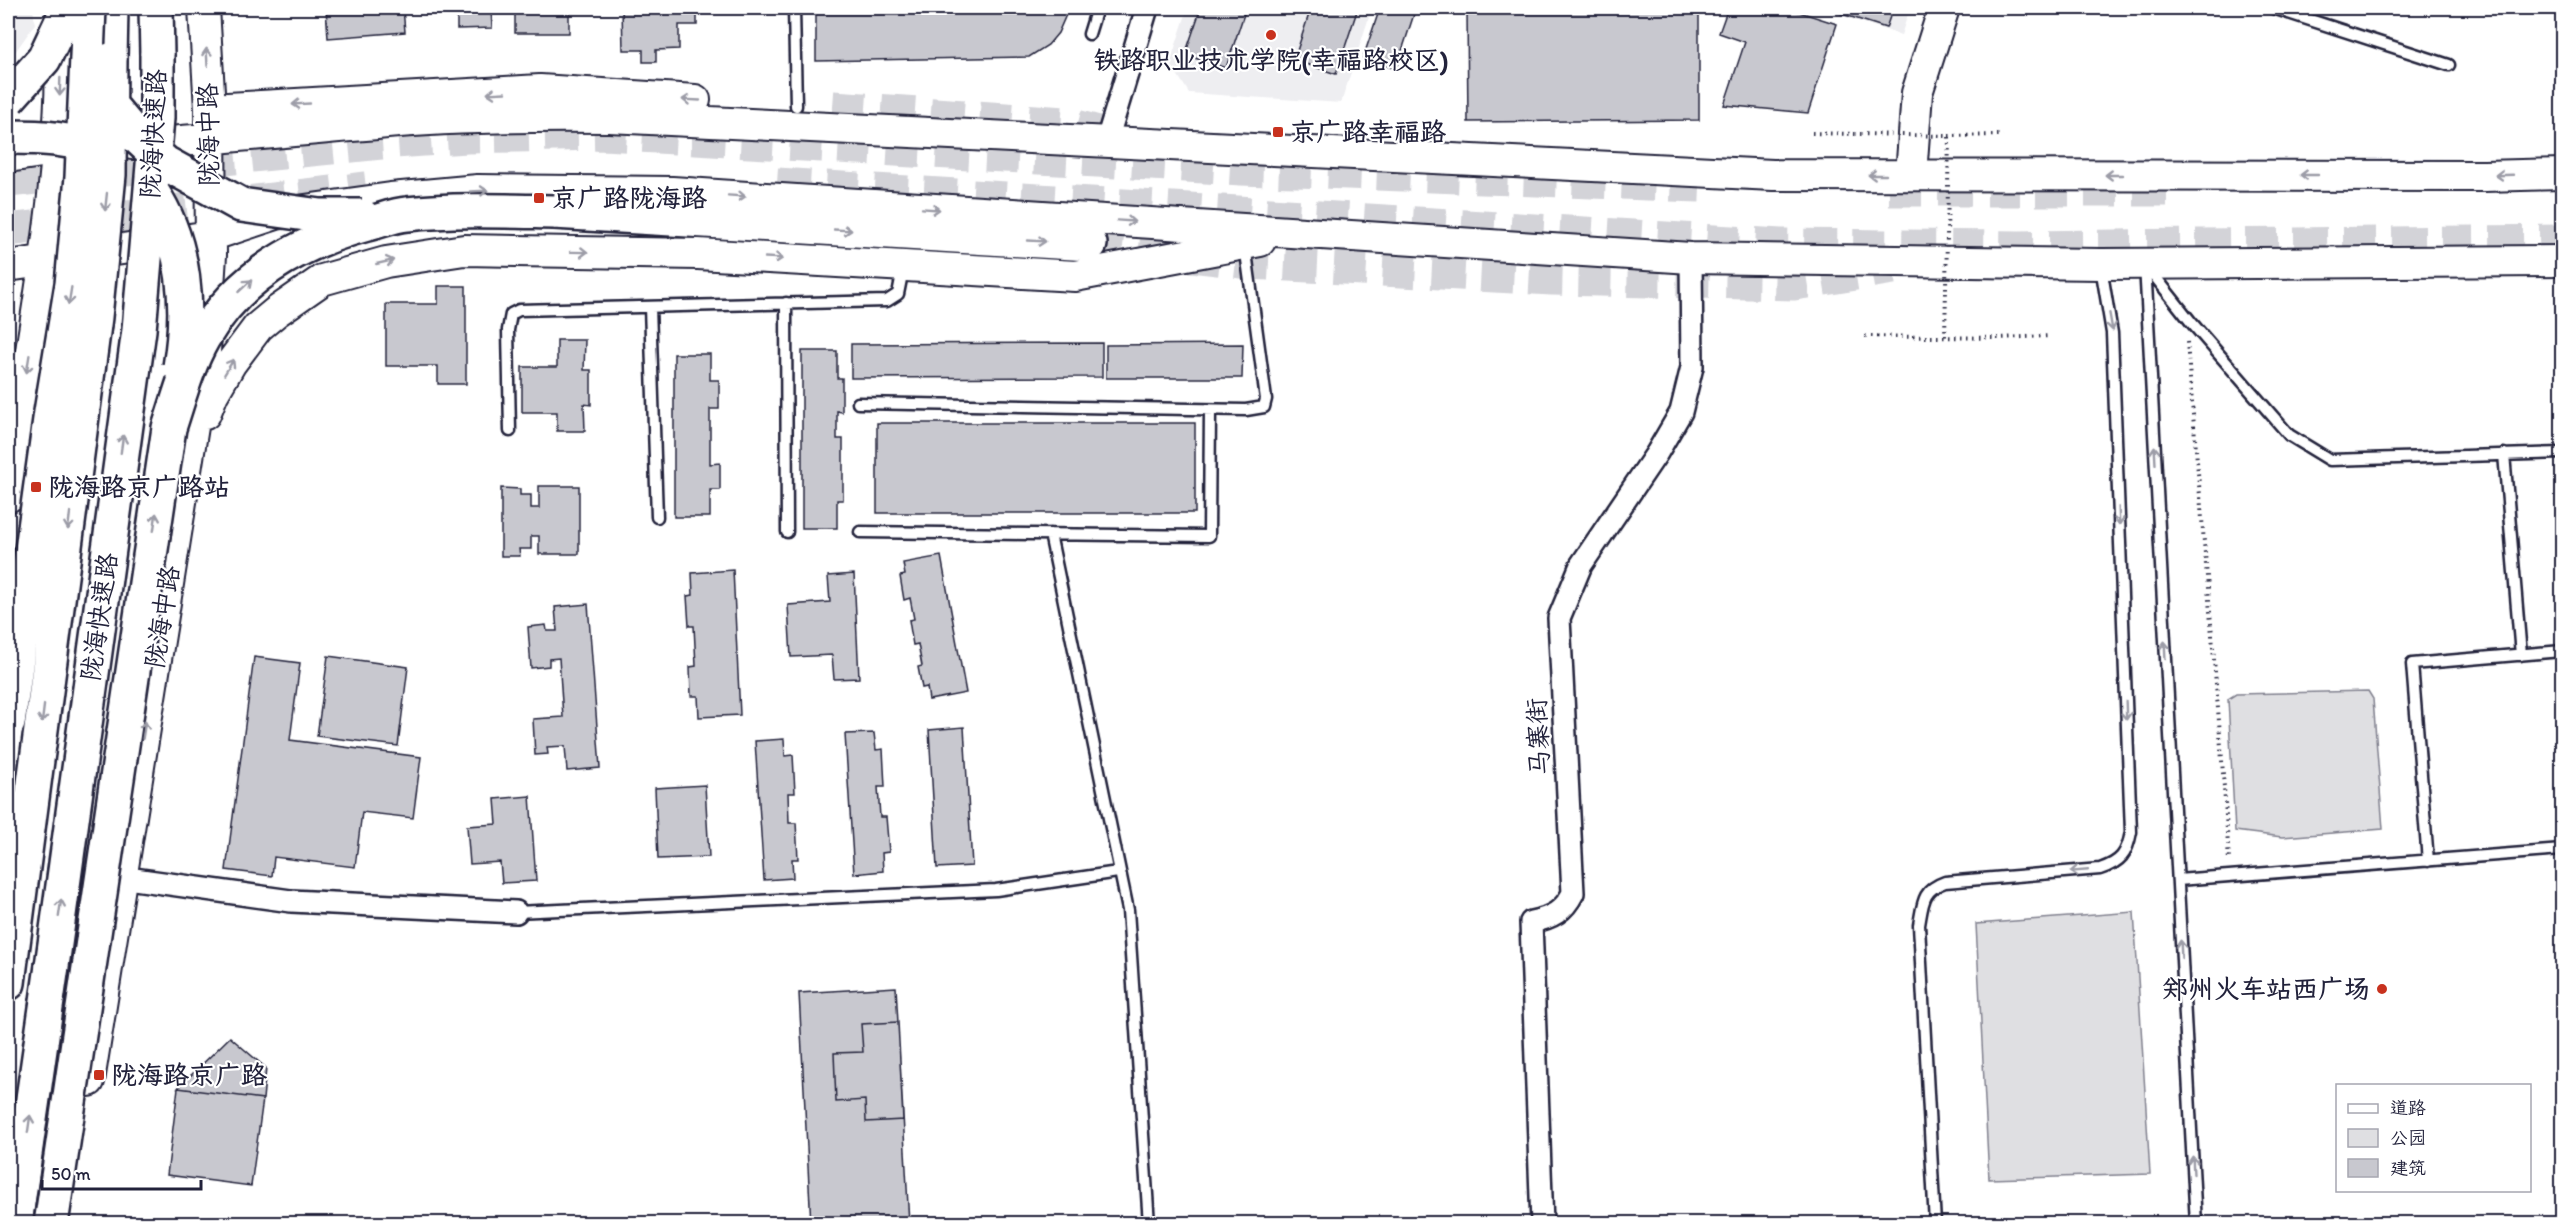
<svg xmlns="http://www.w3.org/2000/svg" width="2570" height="1231" font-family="Itim,'LXGW WenKai TC',sans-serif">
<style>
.built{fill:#eeeef1}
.green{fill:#dfdfe2;stroke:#80808e;stroke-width:1.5}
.building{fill:#c8c8cf;stroke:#22223b;stroke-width:1.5}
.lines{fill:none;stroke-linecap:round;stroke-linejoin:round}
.highway-tunnel{stroke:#d3d3d8;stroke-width:33;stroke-dasharray:33 16;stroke-linecap:butt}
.lane-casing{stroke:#22223b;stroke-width:15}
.street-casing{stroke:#22223b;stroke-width:26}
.secondary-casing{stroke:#22223b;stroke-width:34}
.highway-casing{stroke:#22223b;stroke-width:38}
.path{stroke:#22223b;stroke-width:4;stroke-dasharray:1.5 4.5;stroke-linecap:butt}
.lane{stroke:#fff;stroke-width:10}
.street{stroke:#fff;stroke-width:21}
.secondary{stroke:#fff;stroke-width:30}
.highway{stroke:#fff;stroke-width:33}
.highway-bridge-casing{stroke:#22223b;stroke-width:38;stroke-linecap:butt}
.path-bridge{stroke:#22223b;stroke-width:4;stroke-dasharray:1.5 4.5;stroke-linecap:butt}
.highway-bridge{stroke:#fff;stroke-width:33}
.oneway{stroke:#9c9ca7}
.poi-dot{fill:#c8321e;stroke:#fff;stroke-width:2}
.labels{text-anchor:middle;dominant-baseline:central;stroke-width:4.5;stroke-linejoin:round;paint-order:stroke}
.poi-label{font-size:26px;font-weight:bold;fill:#22223b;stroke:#fff;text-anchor:start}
.street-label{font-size:26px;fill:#22223b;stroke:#fff}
</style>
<rect width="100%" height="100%" fill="#fff"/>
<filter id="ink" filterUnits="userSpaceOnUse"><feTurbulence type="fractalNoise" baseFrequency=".0167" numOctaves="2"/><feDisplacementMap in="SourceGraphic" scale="12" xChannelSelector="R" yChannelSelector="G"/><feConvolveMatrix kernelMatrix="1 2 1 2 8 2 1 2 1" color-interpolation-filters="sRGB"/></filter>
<g filter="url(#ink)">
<path class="built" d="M8 8H33L35 24 8 62Z
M1188 8H1372L1341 103 1189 93 1170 63Z
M1818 8H1910L1901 35Z"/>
<path class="green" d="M2368 691 2373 699 2383 829 2282 837 2235 831 2228 699 2236 694Z
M2134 912 2150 1174 1989 1179 1976 924Z"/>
<path class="building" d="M326 8H403L405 32 328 38Z
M457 8H491L492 28 457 29Z
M515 8H569V33H515Z
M622 8H697V25H679V49L656 50V62H643V50H623Z
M816 8H1069L1058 33 1048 45 1029 57 816 61Z
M1201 8H1246L1226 68 1185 55Z
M1311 8H1358L1336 74 1294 60Z
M1380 8H1416L1396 69 1363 58Z
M1467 8H1699V120L1468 122Z
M1728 8H1787L1837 24 1808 113 1724 105 1745 42 1719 33Z
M1823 8H1893L1886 28Z
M438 286H466V384H438V366H386V304H438Z
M557 340H585L584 370H591V405L584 404 585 431H557V412H522V367H557Z
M1102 343V377L851 378V344Z
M1243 344 1242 378H1106V345Z
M802 351H837V378H842V412L837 411V439H843V500H837V528H802Z
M674 354H710V380H719V409H710V464L720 463V490H710V517H674Z
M877 423H1195V513H877Z
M539 486H579V554H539V536H531V549H519L520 556H501V488L520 489V495H531V508H539Z
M941 556 966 693 929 700 927 687 922 688 918 667 922 666 918 644 913 645 909 620 914 619 910 598 904 600 900 576 905 575 903 563Z
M733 570 740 715 699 717 698 696H691L690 667 696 666 694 626H689L687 596 693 595 692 573Z
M854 574 859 678 834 679 832 655 791 657 788 605 830 602 828 576Z
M588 604 600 768 567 771 565 746 547 747 548 754 535 755 533 719 563 717 559 658 549 659V666L531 668 528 627 546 625 547 631H557L555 607Z
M328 656 408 667 398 746 317 736Z
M254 657 300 663 290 740 421 757 413 818 362 812 355 867 274 857 272 876 226 870Z
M964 727 972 866 937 868 929 730Z
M874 733 876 750 883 749 885 787H878L880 817H886L889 852 882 853 883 871 854 874 845 734Z
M784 739 785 756 793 755 795 793H788L789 823H796L798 859H792L793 878 764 880 755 741Z
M705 785 709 857 658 859 655 788Z
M530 796 536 881 502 883 500 862 470 864 467 826 497 824 495 799Z
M896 987 909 1224H811L799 993Z
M898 1022 903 1120 866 1122 865 1100 836 1102 834 1053 863 1052 861 1024Z
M230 1037 266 1068 263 1099 178 1088Z
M178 1088 263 1099 251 1186 167 1175Z
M908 1219 909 1224H872V1221Z"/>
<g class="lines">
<path class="highway-tunnel" d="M833 107 1065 123 1117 137
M8 181 381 143 467 137 603 134 1241 169 1700 186
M777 184 1781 245 2019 247 2562 241
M1889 190H2177
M8 230 366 188
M1090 244 1250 263 1552 279 1794 284 1893 268"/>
<defs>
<path id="lane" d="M794 8 796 106
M2273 8 2449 65
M1089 34 1097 8
M2145 264 2196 1224
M2149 269 2191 322 2289 435 2330 460 2562 453
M786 303 787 532
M650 307 657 517
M858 403 1246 410 1264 407 1266 399 1245 245
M510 431 508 330 511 314 519 310 887 301 898 294 903 269
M2504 454 2521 655
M860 532 1209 536 1210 410
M1050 534 1128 910 1149 1224
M2428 861 2412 664 2562 651
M2178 880 2562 850
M516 912 996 890 1118 872
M1935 1224 1919 925C1923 903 1922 890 1945 882L2100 869C2121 862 2127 854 2131 832L2112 333 2101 267"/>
<path id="street" d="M1107 140 1147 8
M120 877 291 901 516 912
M1542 1224 1531 922C1552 918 1564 911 1573 893L1559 618 1581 565 1657 453 1681 412 1692 367 1691 258"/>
<path id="secondary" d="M210 109 540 90 695 100
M132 144C214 140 295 130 377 124 454 117 531 116 609 117L1773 175 2484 176 2562 174
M8 157 69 148
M1911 175 1917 93 1944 8
M8 266 210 236 276 214 391 198 478 190 672 192 1691 258 2101 264 2562 261
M205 414 213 394 231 363 258 327 276 312 322 280 386 262 464 250 698 254 1075 276 1260 241
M8 497C30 340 67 182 60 22
M89 1081 205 351 211 255 210 109 204 8"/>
<path id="highway" d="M156 8 157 55
M110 60 111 8
M554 212 1090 244
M8 983 11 959
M15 1224 52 966"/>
</defs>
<use href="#lane" class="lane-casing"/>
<use href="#street" class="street-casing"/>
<use href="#secondary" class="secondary-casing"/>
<use href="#highway" class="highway-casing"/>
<path class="path" d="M1949 136 2003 135
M1865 336 1999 338 2050 336
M2187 342C2201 515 2218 688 2229 861"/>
<use href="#lane" class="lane"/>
<use href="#street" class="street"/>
<use href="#secondary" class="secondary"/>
<use href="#highway" class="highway"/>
<defs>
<path id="highway-bridge" d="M103 97 134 134 165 163 241 205 320 216H362
M8 99 44 59 68 8
M8 137C42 137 72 138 104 152
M152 192C186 243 190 308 180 367
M8 723 51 412 72 284 82 177 89 8
M11 959 95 317 109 175 110 60
M52 966 139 330 157 118V55
M51 1224 169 428C179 398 187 366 203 338 238 277 300 242 367 224 380 221 394 215 407 214 456 209 505 211 554 212"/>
</defs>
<use href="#highway-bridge" class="highway-bridge-casing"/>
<path class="path-bridge" d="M1812 133 1949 136 1945 337"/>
<use href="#highway-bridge" class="highway-bridge"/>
</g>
<defs><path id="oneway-shaft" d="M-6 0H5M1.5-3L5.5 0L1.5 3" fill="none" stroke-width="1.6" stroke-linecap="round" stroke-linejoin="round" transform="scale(1.5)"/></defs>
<g class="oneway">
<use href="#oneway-shaft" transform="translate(207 57) rotate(-93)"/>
<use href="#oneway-shaft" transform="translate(60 87) rotate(92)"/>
<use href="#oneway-shaft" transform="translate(496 93) rotate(177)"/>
<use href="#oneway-shaft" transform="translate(691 100) rotate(-177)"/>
<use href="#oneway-shaft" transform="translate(301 104) rotate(177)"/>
<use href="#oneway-shaft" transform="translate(1877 175) rotate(180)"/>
<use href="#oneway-shaft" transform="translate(2114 175) rotate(-180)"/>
<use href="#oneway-shaft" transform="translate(2309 175) rotate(-180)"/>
<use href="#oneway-shaft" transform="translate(2504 175) rotate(178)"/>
<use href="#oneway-shaft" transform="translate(479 191) rotate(-3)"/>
<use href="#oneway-shaft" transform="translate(737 196) rotate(4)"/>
<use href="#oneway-shaft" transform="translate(106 202) rotate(96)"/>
<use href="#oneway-shaft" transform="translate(931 209) rotate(4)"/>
<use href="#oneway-shaft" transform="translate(1126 221) rotate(4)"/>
<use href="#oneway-shaft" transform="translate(843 230) rotate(3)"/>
<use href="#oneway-shaft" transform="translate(1037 241) rotate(3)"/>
<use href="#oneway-shaft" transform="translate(579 252) rotate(1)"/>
<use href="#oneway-shaft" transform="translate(774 258) rotate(3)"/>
<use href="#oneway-shaft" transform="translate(385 262) rotate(-13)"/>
<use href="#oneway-shaft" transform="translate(245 286) rotate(-42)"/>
<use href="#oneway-shaft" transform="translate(70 296) rotate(99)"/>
<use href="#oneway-shaft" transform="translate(2111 322) rotate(80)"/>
<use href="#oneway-shaft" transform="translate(28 364) rotate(99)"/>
<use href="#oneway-shaft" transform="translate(229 367) rotate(-59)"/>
<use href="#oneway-shaft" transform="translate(122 444) rotate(-82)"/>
<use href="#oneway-shaft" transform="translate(2155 455) rotate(-93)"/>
<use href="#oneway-shaft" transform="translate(2119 516) rotate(88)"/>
<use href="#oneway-shaft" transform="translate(69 521) rotate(97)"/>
<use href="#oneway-shaft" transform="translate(155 522) rotate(-82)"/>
<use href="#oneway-shaft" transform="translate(2165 650) rotate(-93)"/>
<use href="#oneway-shaft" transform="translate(2126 711) rotate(88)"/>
<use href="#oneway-shaft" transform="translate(43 714) rotate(97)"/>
<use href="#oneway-shaft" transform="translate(144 730) rotate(-81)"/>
<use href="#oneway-shaft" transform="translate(2079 871) rotate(175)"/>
<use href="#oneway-shaft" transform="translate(60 908) rotate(-82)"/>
<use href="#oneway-shaft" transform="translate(2181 949) rotate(-93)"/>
<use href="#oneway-shaft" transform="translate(29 1124) rotate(-82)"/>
<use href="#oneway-shaft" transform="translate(2193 1165) rotate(-93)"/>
</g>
</g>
<g class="poi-dot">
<circle cx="1271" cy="35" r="6"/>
<rect x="1272" y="126" width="12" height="12" rx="3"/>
<rect x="533" y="192" width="12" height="12" rx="3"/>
<rect x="30" y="481" width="12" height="12" rx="3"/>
<circle cx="2382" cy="989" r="6"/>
<rect x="93" y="1069" width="12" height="12" rx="3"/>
</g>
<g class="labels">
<g class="poi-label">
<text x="1271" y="60" text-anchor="middle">铁路职业技术学院(幸福路校区)</text>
<text x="1290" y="132">京广路幸福路</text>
<text x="551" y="198">京广路陇海路</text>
<text x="48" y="487">陇海路京广路站</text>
<text x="2370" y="989" text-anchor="end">郑州火车站西广场</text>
<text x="111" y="1075">陇海路京广路</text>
</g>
<g class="street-label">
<text transform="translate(153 134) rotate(-87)">陇海快速路</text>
<text transform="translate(208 135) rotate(-91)">陇海中路</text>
<text transform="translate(99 617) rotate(-82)">陇海快速路</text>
<text transform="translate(162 617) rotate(-81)">陇海中路</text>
<text transform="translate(1538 737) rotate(-93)">马寨街</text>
</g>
</g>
<rect width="2570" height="1231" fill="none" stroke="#fff" stroke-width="30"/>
<rect x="15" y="15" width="2540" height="1201" fill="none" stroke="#22223b" stroke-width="2" filter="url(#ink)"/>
<rect x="2336" y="1084" width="195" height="108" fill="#ffffff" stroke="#a7a7b1" stroke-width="1.5"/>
<rect x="2348" y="1104" width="30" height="9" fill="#ffffff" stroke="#a7a7b1" stroke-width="1.5"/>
<text x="2390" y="1114" font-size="18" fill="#22223b">道路</text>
<rect x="2348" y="1129" width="30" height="18" fill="#dfdfe2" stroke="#a7a7b1" stroke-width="1.5"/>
<text x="2390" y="1144" font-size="18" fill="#22223b">公园</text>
<rect x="2348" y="1159" width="30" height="18" fill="#c8c8cf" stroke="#a7a7b1" stroke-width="1.5"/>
<text x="2390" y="1174" font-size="18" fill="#22223b">建筑</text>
<path d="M42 1180v9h159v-9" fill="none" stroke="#22223b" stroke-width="3"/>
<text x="51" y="1180" font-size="18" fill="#22223b" stroke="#ffffff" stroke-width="4.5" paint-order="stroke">50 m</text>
</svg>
